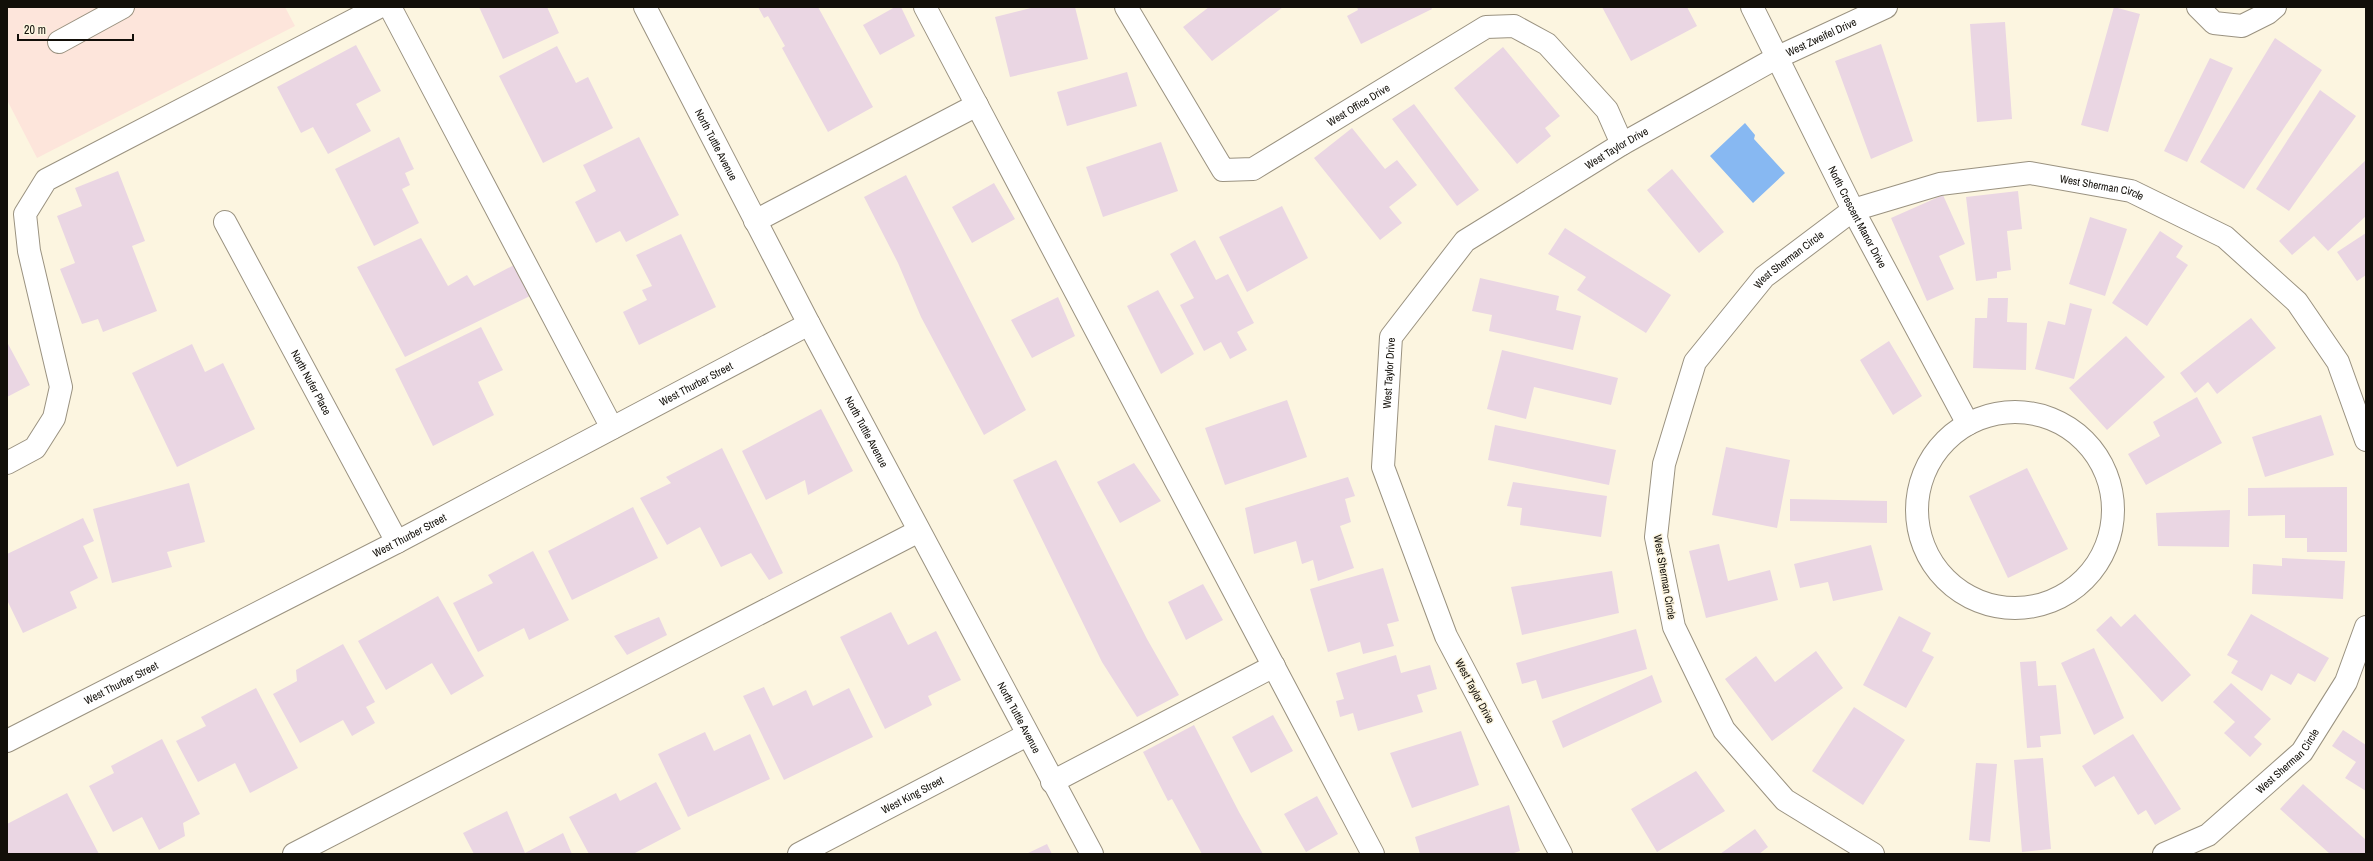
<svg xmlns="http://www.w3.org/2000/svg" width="2373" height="861" font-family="'Archivo Narrow',sans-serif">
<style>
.commercial{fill:#fde5db}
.water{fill:#87b8f2}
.building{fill:#ead6e3}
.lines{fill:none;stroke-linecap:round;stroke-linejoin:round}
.minor-casing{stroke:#9a9280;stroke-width:24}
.minor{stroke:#fff;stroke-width:22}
.labels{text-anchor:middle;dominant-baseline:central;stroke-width:3;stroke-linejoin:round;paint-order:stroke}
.street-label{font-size:11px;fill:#120f09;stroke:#fcf5e0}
</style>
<rect width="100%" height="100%" fill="#fcf5e0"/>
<path class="commercial" d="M7 7H285L295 26 37 158 7 100Z"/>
<path class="water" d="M1745 123 1755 135 1754 139 1785 173 1753 203 1710 156Z"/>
<path class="building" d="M479 7H547L559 33 503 59Z
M758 7H818L873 107 828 132 782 48 785 46 768 16 764 18Z
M895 7H901L915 36 880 55 863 25Z
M1035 7H1075L1088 59 1010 77 995 17Z
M1209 7H1283L1212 61 1183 27Z
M1357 7H1431L1432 9 1361 44 1347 16 1358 10Z
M1602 7H1687L1697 26 1631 61Z
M2114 7 2140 14 2108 132 2081 125Z
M2005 22 2012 119 1977 122 1970 24Z
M2275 38 2322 70 2244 189 2200 162Z
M1881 44 1913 141 1871 159 1835 61Z
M356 45 381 91 356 104 371 131 328 154 313 127 301 133 277 87Z
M557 46 576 83 588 77 613 128 543 163 499 76Z
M1503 47 1560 116 1545 128 1551 136 1517 164 1454 88Z
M2210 58 2233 68 2187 162 2164 151Z
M1127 72 1137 106 1067 126 1057 92Z
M2320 90 2356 116 2289 211 2256 189Z
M1414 104 1479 190 1457 206 1392 119Z
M1352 128 1385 169 1397 160 1417 185 1389 207 1402 223 1380 240 1314 158Z
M399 137 414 169 405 173 410 185 402 189 419 223 374 246 335 169Z
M639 137 679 215 626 242 620 231 596 243 575 202 596 191 583 165Z
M1161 142 1178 191 1103 217 1086 167Z
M2366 160V216L2328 251 2314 236 2292 255 2279 241Z
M1672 169 1724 232 1699 253 1647 190Z
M118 171 145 241 132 246 157 311 103 332 98 319 82 324 60 269 75 263 57 216 82 206 75 188Z
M906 175 1026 410 984 435 921 317 898 263 864 197Z
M994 183 1015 219 972 243 952 207Z
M2018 191 2022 229 2007 231 2011 270 1997 272V278L1976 281 1966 197Z
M1943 195 1965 244 1939 256 1954 289 1927 301 1891 218Z
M1282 206 1308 258 1247 292 1219 237Z
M2090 217 2127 229 2105 296 2069 284Z
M1565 228 1671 295 1646 333 1577 290 1586 277 1548 254Z
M2160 231 2183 246 2176 257 2188 265 2147 326 2112 303Z
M2366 233V275L2357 281 2337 252Z
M681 234 716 307 639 345 623 312 647 300 642 290 652 286 636 255Z
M421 238 448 286 467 275 474 286 514 265 530 296 405 357 357 267Z
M1195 240 1216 280 1228 274 1254 323 1237 332 1247 350 1230 359 1221 342 1204 351 1180 305 1194 298 1170 254Z
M1480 278 1559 296 1556 310 1581 316 1573 350 1489 331 1492 315 1472 311Z
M1158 290 1194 354 1161 374 1127 306Z
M1058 297 1075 336 1032 358 1011 320Z
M1988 298H2008L2007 322 2027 323 2026 370 1973 368 1975 318H1987Z
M2070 303 2092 309 2074 379 2035 369 2048 321 2065 325Z
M2251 318 2276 348 2217 394 2208 382 2195 393 2180 373Z
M481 327 503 370 478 382 494 415 433 446 395 369Z
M2126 336 2165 377 2107 430 2069 388Z
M1889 341 1922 396 1893 415 1860 360Z
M7 342 30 385 7 397Z
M192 344 205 372 223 363 255 429 177 467 132 373Z
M1502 350 1618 378 1611 405 1534 387 1526 419 1487 409Z
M2197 397 2222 443 2146 485 2128 454 2160 436 2153 422Z
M1287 400 1307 457 1225 485 1205 428Z
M821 409 853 471 808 495 805 480 766 500 742 451Z
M2321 415 2334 455 2265 477 2252 437Z
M1495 425 1616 450 1609 485 1488 460Z
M1726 447 1790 460 1777 528 1712 515Z
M722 448 783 573 769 580 751 553 721 567 700 527 667 545 640 498 671 483 666 477Z
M1056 460 1147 639 1179 695 1137 717 1102 662 1013 480Z
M1134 463 1161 501 1120 523 1097 482Z
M2027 468 2068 549 2008 578 1969 496Z
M1348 477 1355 496 1345 499 1351 522 1340 526 1354 568 1318 581 1313 560 1302 564 1296 541 1254 554 1245 508Z
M1513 482 1607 496 1601 537 1520 525 1522 508 1507 506Z
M189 483 205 542 167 552 172 567 112 583 93 509Z
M2347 487V552H2307V538H2285V515L2248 516V488Z
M1790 499 1887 501V523L1790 521Z
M633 507 658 558 572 600 548 551Z
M2230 510 2229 547 2158 546 2156 513Z
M83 518 94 541 83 546 98 578 70 592 77 608 23 633 7 600V554Z
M1719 544 1728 581 1770 570 1778 600 1706 618 1689 551Z
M1871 545 1883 590 1833 601 1828 582 1800 588 1794 564Z
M533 551 569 620 529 640 524 628 478 652 453 603 493 583 488 575Z
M2282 558 2345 561 2343 599 2252 594 2253 564 2282 566Z
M1383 568 1399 621 1387 624 1394 646 1363 654 1360 642 1328 652 1310 589Z
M1612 571 1619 613 1522 635 1511 587Z
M1203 584 1223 620 1186 640 1168 602Z
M438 596 484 676 451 695 432 663 386 690 358 641Z
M891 612 908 645 936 631 961 680 928 696 932 705 885 729 840 637Z
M2135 614 2191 675 2162 702 2096 630 2111 616 2121 627Z
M2251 614 2329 658 2315 682 2298 673 2291 685 2271 674 2262 691 2231 673 2238 661 2227 655Z
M1899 616 1931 633 1922 651 1934 657 1906 708 1863 685Z
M659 617 667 635 627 655 614 636Z
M1636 629 1647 669 1542 699 1536 680 1522 684 1516 663Z
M343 644 375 702 366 707 375 723 352 736 343 720 300 743 273 694 297 681 296 670Z
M2094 648 2124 718 2094 735 2061 663Z
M1816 651 1843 688 1772 741 1725 679 1756 656 1775 682Z
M1396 655 1401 673 1430 665 1437 689 1417 695 1423 712 1358 731 1353 713 1340 717 1336 701 1344 699 1336 673Z
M2036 661 2038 686 2056 685 2061 734 2040 736 2041 747 2027 748 2020 662Z
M1652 675 1662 702 1563 748 1552 721Z
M2231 683 2271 719 2254 737 2262 744 2250 757 2224 733 2235 722 2213 702Z
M764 687 773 706 806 690 813 706 849 688 873 737 784 780 743 696Z
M256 688 298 768 250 793 235 763 198 782 176 741 206 726 201 717Z
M1854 707 1905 740 1863 805 1812 771Z
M1273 715 1293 751 1251 773 1232 737Z
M1194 725 1239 812 1263 854H1202L1172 799 1168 801 1143 752Z
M2343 730 2366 745V791L2345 778 2356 762 2332 746Z
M1461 731 1479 785 1412 808 1390 753Z
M705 732 714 751 750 734 770 779 688 817 658 754Z
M2133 734 2181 809 2155 825 2146 810 2138 815 2114 776 2095 787 2082 766Z
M162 739 200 814 183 823 185 836 159 850 142 817 113 832 89 786 114 773 111 766Z
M2043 758 2051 849 2022 852 2014 760Z
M1976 763 1997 764 1990 842 1969 840Z
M1696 771 1725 811 1657 852 1631 809Z
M656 782 681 829 633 854H589L569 817 616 793 620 801Z
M2303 784 2366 840V854H2330L2280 809Z
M67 793 99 854H7V824Z
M1317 796 1338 834 1306 852 1284 814Z
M1509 805 1520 851 1511 854H1420L1415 837Z
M507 811 525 853 563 833 572 854H474L463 833Z
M1755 829 1768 847 1759 854H1720Z
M1047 844 1052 854H1026Z"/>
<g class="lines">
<defs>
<g id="minor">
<path d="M390 7 612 428"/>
<path id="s1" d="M645 7 809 324 1092 854"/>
<path d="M925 7 1373 854"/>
<path id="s2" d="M1126 7 1223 170 1253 169 1486 27 1514 26 1547 44 1607 110 1622 144"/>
<path id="s3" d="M1752 7 1853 210 1968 424"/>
<path d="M2198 7 2214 23 2242 26 2268 13 2275 7"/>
<path d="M59 42 123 7"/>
<path d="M755 221 977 105"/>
<path id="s4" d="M225 222 397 542"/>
<circle cx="2015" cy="510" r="98"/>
<path d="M7 463 35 448 54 418 61 387 29 251 25 214 46 180 379 7"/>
<path id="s5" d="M7 741 397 542 809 324"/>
<path d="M1052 782 1274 666"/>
<path d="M294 854 919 531"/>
<path id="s6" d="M799 854 1027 735"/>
<path id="s7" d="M1561 854 1446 636 1383 467 1391 337 1465 241 1622 144 1778 57 1886 7"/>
<path id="s8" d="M1873 854 1785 800 1724 730 1674 627 1656 537 1664 464 1695 362 1764 277 1853 210 1940 184 2030 173 2131 191 2225 237 2297 302 2338 362 2366 440"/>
<path id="s9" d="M2164 854 2208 835 2302 752 2346 682 2366 627"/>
</g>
</defs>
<use href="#minor" class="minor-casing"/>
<use href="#minor" class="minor"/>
</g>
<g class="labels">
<g class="street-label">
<text stroke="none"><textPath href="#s7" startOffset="1089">West Zweifel Drive</textPath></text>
<text stroke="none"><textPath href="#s2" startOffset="343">West Office Drive</textPath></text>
<text stroke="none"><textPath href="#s1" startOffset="155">North Tuttle Avenue</textPath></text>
<text stroke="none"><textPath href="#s7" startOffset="856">West Taylor Drive</textPath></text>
<text stroke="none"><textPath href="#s8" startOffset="1058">West Sherman Circle</textPath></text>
<text stroke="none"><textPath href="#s3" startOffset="235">North Crescent Manor Drive</textPath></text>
<text stroke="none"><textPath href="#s8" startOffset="722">West Sherman Circle</textPath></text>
<text stroke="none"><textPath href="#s7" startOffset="521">West Taylor Drive</textPath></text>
<text stroke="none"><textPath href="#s4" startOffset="182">North Nufer Place</textPath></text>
<text stroke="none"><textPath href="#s5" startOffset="776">West Thurber Street</textPath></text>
<text stroke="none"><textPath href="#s1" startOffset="479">North Tuttle Avenue</textPath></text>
<text stroke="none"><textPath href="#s5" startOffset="452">West Thurber Street</textPath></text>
<text transform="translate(1665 577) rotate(80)">West Sherman Circle</text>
<text stroke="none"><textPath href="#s5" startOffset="128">West Thurber Street</textPath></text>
<text transform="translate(1475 691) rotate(62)">West Taylor Drive</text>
<text stroke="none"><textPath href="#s1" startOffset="803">North Tuttle Avenue</textPath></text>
<text stroke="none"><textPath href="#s9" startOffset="157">West Sherman Circle</textPath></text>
<text stroke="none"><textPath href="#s6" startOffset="128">West King Street</textPath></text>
</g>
</g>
<rect width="2373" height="861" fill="none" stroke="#120f09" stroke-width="16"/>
<path d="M18 34v6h115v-6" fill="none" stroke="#120f09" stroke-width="2"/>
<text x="24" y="34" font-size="12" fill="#120f09" stroke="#fcf5e0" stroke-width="3" paint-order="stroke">20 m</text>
</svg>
